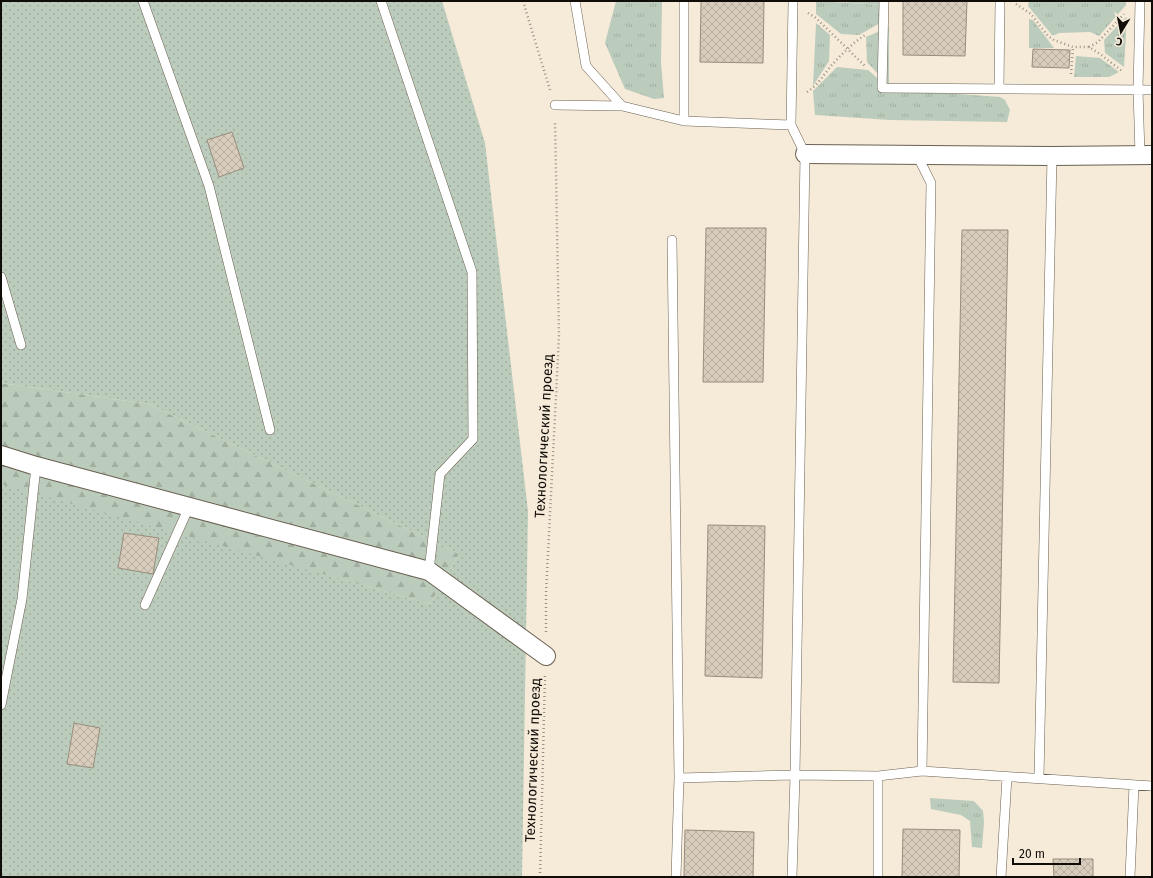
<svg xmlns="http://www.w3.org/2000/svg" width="1153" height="878" font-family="'Fira Sans',sans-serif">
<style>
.grass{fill:url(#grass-tufts)}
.forest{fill:url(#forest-firs)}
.garden{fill:url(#garden-dots)}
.pitch{fill:#bcccbc}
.building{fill:url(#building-cross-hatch);stroke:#988e7e}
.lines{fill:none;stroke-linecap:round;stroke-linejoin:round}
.lane-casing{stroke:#6a6051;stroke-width:10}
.street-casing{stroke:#6a6051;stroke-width:20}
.path{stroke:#9b9286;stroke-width:2.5;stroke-dasharray:1 3;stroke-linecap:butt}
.lane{stroke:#fff;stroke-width:9}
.street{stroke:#fff;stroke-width:18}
.labels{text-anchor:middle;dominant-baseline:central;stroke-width:3.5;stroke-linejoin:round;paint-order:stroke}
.street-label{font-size:14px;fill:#100c07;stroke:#f6ead9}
</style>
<defs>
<pattern id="grass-tufts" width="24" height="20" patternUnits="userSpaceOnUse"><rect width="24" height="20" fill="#bcccbc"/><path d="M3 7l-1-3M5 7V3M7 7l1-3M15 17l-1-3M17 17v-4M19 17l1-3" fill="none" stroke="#a1aea0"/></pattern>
<pattern id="forest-firs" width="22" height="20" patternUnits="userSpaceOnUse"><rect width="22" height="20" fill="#bcccbc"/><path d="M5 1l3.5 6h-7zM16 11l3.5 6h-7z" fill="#a1aea0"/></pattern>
<pattern id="garden-dots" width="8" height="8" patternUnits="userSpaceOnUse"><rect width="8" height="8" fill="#bcccbc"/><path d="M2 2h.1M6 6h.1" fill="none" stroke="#a1aea0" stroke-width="1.8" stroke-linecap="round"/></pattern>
<pattern id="building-cross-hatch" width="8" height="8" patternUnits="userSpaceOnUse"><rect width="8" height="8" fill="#d8cdbc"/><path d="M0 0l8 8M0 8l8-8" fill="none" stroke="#b8afa0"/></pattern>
</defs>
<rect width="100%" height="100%" fill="#f6ead9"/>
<path class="grass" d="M616 1H662L661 63 664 98 654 99 625 89 605 43Z
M816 1 883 5 882 22 859 35 841 34 816 14Z
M1029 1H1126V5L1099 36 1090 32 1059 33 1055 35H1052L1028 6Z
M1127 17 1124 67 1105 53 1104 40 1124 19Z
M1029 19 1033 20 1054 48H1029Z
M816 23 830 35 829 61 813 86Z
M889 27V86L867 62 866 37Z
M1076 56 1100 58 1119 72 1109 77H1074Z
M837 67 868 70 890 89 1000 97 1005 100 1010 110 1007 122 890 120 815 115 813 91Z
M930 798 974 801 983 811 984 822 982 848 972 847 970 821 961 815 931 809Z"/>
<path class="forest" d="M1 383 149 404 459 554 430 604 1 485Z"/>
<path class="garden" d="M1 1H442L485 143 528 511 522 877H1V484L430 604 459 554 149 404 1 383Z"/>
<path class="pitch" d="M824 1H882V5Z"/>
<path class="building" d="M701 1H764L763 63 700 62Z
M903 1H967L965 56 903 55Z
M1033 49 1070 50 1069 68 1032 67Z
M232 132 244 168 219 177 207 140Z
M706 228H766L763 382H703Z
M962 230H1008L999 683 953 682Z
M708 525 765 526 762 678 705 676Z
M124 533 159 538 153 574 118 568Z
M74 723 100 728 93 768 67 764Z
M903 829 960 830 959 877H902Z
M685 830 754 832 753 877H684Z
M1053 859H1093V877H1054Z"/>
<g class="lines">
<defs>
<path id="lane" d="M143 1 209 186 270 430
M381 1 472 272 473 439 440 474 429 571
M575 1 586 66 622 106 684 121 791 125
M684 1V121
M884 1 882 88 1152 90
M1140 1 1138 90 1140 155
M999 89 1000 1
M555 105 622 106
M917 155 931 183 922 771
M672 240 679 778 676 877
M1 277 21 345
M145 605 189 507
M1 705 22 599 36 466
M878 776V877
M679 778 795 775 878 776 922 771 1152 786
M1039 778 1052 156
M792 877 795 775 805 154 791 125 793 1
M1001 877 1007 777
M1130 877 1134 785"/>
<path id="street" d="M805 154 1052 156 1152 155
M1 455 36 466 429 571 546 656"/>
</defs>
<use href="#lane" class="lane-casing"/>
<use href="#street" class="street-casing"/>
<path class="path" d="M523 1 550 90
M1016 4 1031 14 1048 36 1054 40 1073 47H1089L1100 54 1122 71
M808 13 816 18 866 67
M1089 47 1098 42 1124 14
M1071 74 1073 47
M807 92C817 86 823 76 830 67 841 55 853 42 867 34
M546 632V593L559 336 555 121
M540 877 545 675"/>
<use href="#lane" class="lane"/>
<use href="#street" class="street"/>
</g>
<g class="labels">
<g class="street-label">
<text transform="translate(544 436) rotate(-87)">Технологический проезд</text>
<text transform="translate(533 760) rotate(-88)">Технологический проезд</text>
</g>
</g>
<rect width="1153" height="878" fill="none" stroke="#100c07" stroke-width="4"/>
<g transform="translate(1121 32) rotate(190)" stroke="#f6ead9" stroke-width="3" paint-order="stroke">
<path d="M0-3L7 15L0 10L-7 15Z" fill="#100c07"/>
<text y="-6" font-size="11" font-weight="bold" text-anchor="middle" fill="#100c07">С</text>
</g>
<path d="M1013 858v6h67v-6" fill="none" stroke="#100c07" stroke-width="2"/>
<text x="1019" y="858" font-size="12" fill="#100c07" stroke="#f6ead9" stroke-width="3" paint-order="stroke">20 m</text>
</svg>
